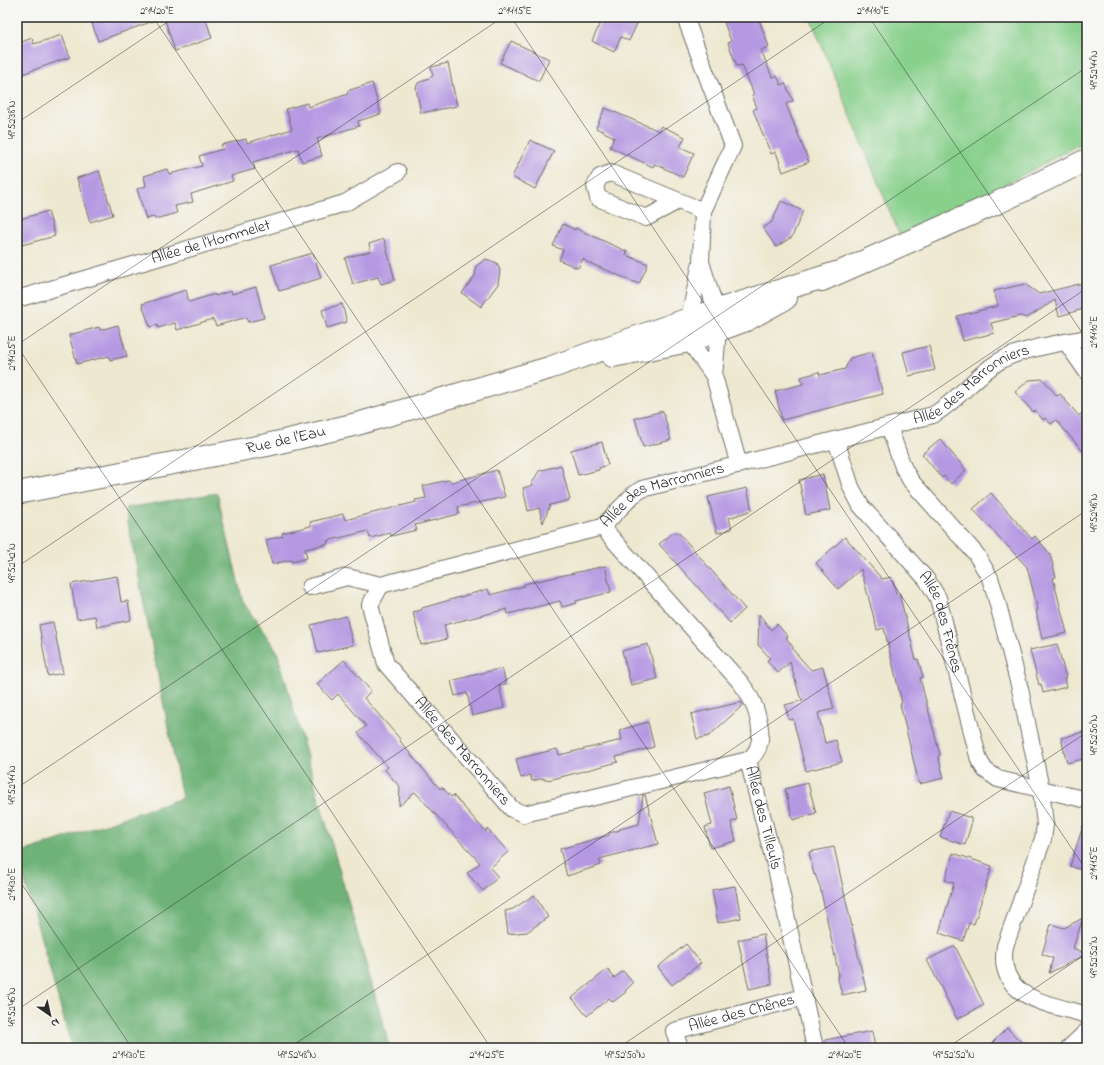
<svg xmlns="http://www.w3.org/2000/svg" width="1104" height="1065" font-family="'Indie Flower',sans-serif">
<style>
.green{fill:#88d08c;stroke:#5a7e5c}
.forest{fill:#6eb278;stroke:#4c6e52}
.building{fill:#b598e2}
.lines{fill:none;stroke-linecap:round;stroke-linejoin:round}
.street-casing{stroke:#6f6d65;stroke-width:18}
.secondary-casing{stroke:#6f6d65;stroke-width:24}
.street{stroke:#fff;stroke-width:16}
.secondary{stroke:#fff;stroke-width:22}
.ticks{fill:none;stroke:#2b2b2b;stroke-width:1;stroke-opacity:0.45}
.labels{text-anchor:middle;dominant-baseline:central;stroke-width:3;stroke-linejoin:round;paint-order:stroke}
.street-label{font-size:16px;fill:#2b2b2b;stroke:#f6f6f2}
.neatline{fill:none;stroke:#2b2b2b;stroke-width:1.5}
.ticks-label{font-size:10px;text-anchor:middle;fill:#2b2b2b}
</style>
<rect width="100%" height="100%" fill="#f6f6f2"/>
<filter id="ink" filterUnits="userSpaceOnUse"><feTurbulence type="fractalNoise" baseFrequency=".025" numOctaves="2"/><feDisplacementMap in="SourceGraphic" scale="8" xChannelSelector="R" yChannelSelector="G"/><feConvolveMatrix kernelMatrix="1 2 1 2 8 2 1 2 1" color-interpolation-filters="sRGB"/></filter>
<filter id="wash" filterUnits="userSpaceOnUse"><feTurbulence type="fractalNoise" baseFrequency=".012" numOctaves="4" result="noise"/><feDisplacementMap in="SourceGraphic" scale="16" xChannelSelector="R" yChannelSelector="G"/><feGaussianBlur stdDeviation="0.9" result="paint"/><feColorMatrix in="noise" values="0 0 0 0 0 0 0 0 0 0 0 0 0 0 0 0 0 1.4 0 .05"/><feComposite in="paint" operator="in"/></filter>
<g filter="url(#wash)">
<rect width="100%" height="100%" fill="#eee8d0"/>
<path class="green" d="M810 17H1087V140L902 241Z"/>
<path class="forest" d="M217 493 243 602 277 651 390 1048H72L17 854 182 798 125 508Z"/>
<g id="blocks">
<path class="building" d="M90 17H159V19L98 41Z
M164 17H205L212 38 175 51Z
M603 17H640L629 41 621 37 614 52 592 41Z
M722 17H758L769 47 761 50 772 77 777 76 781 85 785 83 793 101 786 104 809 162 783 172 776 152 771 154 753 110 757 108 752 95 754 94 742 65 737 66 728 43 731 41Z
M62 35 70 57 17 76V44L32 38 34 44Z
M511 41 549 59 539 81 500 63Z
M448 63 457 106 421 113 416 88 418 83 433 76 431 67Z
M372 83 381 114 358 121 359 126 317 139 322 156 302 162 298 149 253 162 255 169 231 176 233 181 191 194 193 202 175 206 177 213 155 219 154 217 146 219 137 189 146 186 144 176 167 169 169 174 202 166 199 156 223 149 221 145 246 139 247 143 292 129 286 109 307 103 308 107 348 94 347 91Z
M605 108 659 131 661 126 685 137 680 147 694 153 683 177 655 164 653 167 610 147 614 137 596 128Z
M530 140 554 151 535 189 512 177Z
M99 171 113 215 90 222 77 178Z
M781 201 803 211 792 237 776 247 763 228 772 222Z
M48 211 55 236 22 245 17 220Z
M563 224 575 230V228L628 252 626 255 648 264 639 284 587 262 583 259 578 268 559 260 563 250 553 246Z
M384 239 395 280 381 284 378 277 353 284 345 258 371 251 369 244Z
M313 253 321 278 279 291 271 265Z
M486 259 497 263 500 270 498 284 481 307 462 293 475 276 476 266Z
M1087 282V308L1059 316 1055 300 1027 318 1020 316 991 323 994 333 963 341 957 316 998 306 994 291 1025 284 1039 294Z
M256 287 264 318 248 322 247 317 216 326 213 319 177 330 175 323 158 328 157 325 150 327 142 304 186 290 189 302 215 294V296L231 291 232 294Z
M342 304 347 322 327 328 322 310Z
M118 325 127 356 110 360 109 356 77 364 69 335 99 327 100 330Z
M929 346 935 370 909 376 903 352Z
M872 352 883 394 782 420 775 391 803 384 801 377 819 372 820 375 845 369 850 358Z
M1043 379 1057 396 1060 394 1079 416 1087 408V456L1056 420 1051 424 1045 418 1043 420 1035 410 1033 412 1015 392 1029 380Z
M663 411 671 440 643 447 635 418Z
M940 439 966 470 951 484 944 476 942 478 922 454Z
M602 442 608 465 599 468V470L578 475 571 450Z
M561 465 570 500 550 505 543 523 539 508 528 511 523 488 533 485 532 483 539 471Z
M497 470 505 497 458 507 459 514 415 525 417 530 391 536 390 533 370 538 368 531 327 541 328 544 305 549 307 558 292 562 291 560 272 564 266 540 283 536 282 533 311 526 310 522 343 514 345 520 416 502 415 500 426 498 423 486 448 480 452 482Z
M823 474 830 510 806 515 799 480Z
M747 488 752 510 729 518 732 529 717 533 708 497Z
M991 493 1032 539 1035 536 1050 554 1056 577 1053 578 1067 633 1042 639 1036 611 1038 610 1027 567 973 509Z
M673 533H679L745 609 730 623 659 544Z
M845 537 882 579 892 577 896 594 899 593 916 660 918 659 923 677 920 678 940 755 938 756 944 778 919 784 900 704 902 703 884 628 877 630 861 569 838 589 816 563Z
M605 566 611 592 576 601 577 603 562 607 560 601 508 614 507 609 444 625 447 639 421 645 413 612 422 610V608L488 589 490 595 524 586V584Z
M117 576 121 602 128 601 131 620 97 627 95 616 77 619 71 584Z
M759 614 771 630 777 624 788 637 786 638 793 647V650L811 670 823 667 834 709 818 713 825 743 836 740 842 762 806 771 793 719 789 720 785 705 803 700 800 697 790 662 778 673 767 661 770 658 758 645Z
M346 616 353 645 318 653 311 625Z
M53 622 63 673 48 676 39 625Z
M648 644 657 679 631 685 622 651Z
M1057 644 1066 678H1064L1066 687 1043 693 1041 684 1039 685 1030 650Z
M344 660 371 691 364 698 401 740 400 741 417 762 440 789 442 787 451 797 453 795 486 832 487 828 508 852 490 868 498 877 483 891 467 873 480 863 415 792 399 806 400 787 385 770 388 767 358 733 366 726 338 694 332 700 317 684Z
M502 668 506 684 499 685 504 708 472 716 467 693 455 696 451 681Z
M741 702 743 705 709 736 697 739 691 714Z
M648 722 654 747 616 757 618 762 553 779 544 780V778L532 781 530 775 521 778 516 759 557 749 559 755 622 740 620 730Z
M1087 731V758L1067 763 1061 738Z
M808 783 816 813 793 820 785 789Z
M729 786 737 820 731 822 736 841 710 848 705 827 712 825 704 793Z
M643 795H645L658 844 599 859 601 865 567 876 560 849 609 835V833L620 830V829L639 824Z
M949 811 971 818V825L965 845 940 837Z
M1084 823H1087V872L1070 866Z
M834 847 866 990 842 995 837 975H839L820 887 815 874 814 875 809 852Z
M953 853 992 866 974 924 969 923 963 941 939 933 954 883 945 880Z
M735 886 741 918 718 923 712 890Z
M534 895 548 917 527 932 508 934 505 911 513 909Z
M1083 918 1073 948 1087 954 1049 973 1053 958 1042 954 1051 924 1064 928Z
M763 934 772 984 749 989 738 940Z
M686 944 701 963 672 985 658 967Z
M955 946 984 1005 957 1019 927 960Z
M608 969 614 978 623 971 633 983 625 991 626 992 613 1002 609 998 587 1016 572 998Z
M1007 1028 1027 1048H987Z
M872 1031 875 1048H826L825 1040Z"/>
</g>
</g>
<g filter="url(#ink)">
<use href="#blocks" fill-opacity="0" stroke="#6f6d65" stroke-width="1"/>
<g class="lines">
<defs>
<g id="street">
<path d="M685 17 733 146 703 211 701 262 689 319V341L714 376 739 465"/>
<path d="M678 201 646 218 598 198 595 186 600 177 611 173 703 211"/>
<path d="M701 262 716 310 718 331 714 376"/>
<path id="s1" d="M17 299 345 203 398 172"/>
<path d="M1066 342 1087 372"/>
<path d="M889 427 903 467 911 481 976 554 990 578 996 597 1020 689 1041 789 1045 825 1043 839 1005 946C996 999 1048 1003 1087 1015"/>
<path id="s2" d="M836 440 851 487 861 506 927 580 938 598 979 760 985 770 998 779 1087 800"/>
<path id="s3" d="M602 527 741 683C756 702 772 744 748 760L777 873 815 1048"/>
<path id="s4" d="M381 585 370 605 386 664 512 809 524 814 748 760"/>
<path id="s5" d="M310 587 347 577 381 585 602 527 633 495 642 489 933 415C957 401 974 377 998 362 1019 349 1062 343 1087 338"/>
<path id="s6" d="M680 1048 674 1031 804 997"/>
<path d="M1069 1048 1087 1031"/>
</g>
<g id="secondary">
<path d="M822 280 999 202 1087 160"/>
<path d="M613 356 689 341 746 320 786 298"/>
<path id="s7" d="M17 493 267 445 357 424 549 368 689 319 836 273"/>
</g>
</defs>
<use href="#street" class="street-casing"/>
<use href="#secondary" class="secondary-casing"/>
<use href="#street" class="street"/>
<use href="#secondary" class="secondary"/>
</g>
</g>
<path class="ticks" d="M153 17 849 1048M511 17 1087 871M869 17 1087 340M17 123 175 17M17 345 503 17M17 346 491 1048M17 567 832 17M17 788 1087 67M17 877 132 1048M17 1010 1087 288M289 1048 1087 510M618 1048 1087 732M947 1048 1087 953"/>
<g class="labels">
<g class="street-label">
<text stroke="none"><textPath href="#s1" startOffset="202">Allée de l'Hommelet</textPath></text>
<text stroke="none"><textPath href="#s5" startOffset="706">Allée des Marronniers</textPath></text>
<text stroke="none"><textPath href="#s7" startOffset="274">Rue de l'Eau</textPath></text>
<text stroke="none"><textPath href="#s5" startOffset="373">Allée des Marronniers</textPath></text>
<text stroke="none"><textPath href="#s2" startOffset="215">Allée des Frênes</textPath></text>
<text stroke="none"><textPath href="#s4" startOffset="200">Allée des Marronniers</textPath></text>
<text stroke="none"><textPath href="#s3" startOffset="354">Allée des Tilleuls</textPath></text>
<text stroke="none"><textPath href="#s6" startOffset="88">Allée des Chênes</textPath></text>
</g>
</g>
<rect width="1104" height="1065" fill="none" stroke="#f6f6f2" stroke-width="44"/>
<g transform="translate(50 1015) rotate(146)" stroke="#f6f6f2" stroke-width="3" paint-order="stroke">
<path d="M0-3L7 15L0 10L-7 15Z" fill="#2b2b2b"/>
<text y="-6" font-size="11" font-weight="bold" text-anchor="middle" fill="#2b2b2b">N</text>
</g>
<rect x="22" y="22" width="1060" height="1021" class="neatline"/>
<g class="ticks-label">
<text x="157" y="14">2°14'20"E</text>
<text x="515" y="14">2°14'15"E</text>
<text x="873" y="14">2°14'10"E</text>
<text transform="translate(1093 70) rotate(-90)" y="4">49°52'44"N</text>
<text transform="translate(11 120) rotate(-90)" y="4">49°52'38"N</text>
<text transform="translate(1093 332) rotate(-90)" y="4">2°14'10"E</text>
<text transform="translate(11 353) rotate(-90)" y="4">2°14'25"E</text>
<text transform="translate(1093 513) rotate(-90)" y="4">49°52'48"N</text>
<text transform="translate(11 563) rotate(-90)" y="4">49°52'42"N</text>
<text transform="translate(1093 735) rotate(-90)" y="4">49°52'50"N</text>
<text transform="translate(11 785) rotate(-90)" y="4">49°52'44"N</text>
<text transform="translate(1093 863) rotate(-90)" y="4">2°14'15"E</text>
<text transform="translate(11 884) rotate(-90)" y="4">2°14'30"E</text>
<text transform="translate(1093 957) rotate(-90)" y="4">49°52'52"N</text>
<text transform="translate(11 1007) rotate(-90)" y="4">49°52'46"N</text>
<text x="129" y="1058">2°14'30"E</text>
<text x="297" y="1058">49°52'48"N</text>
<text x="487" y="1058">2°14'25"E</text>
<text x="625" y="1058">49°52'50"N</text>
<text x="845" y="1058">2°14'20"E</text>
<text x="954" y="1058">49°52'52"N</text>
</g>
</svg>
